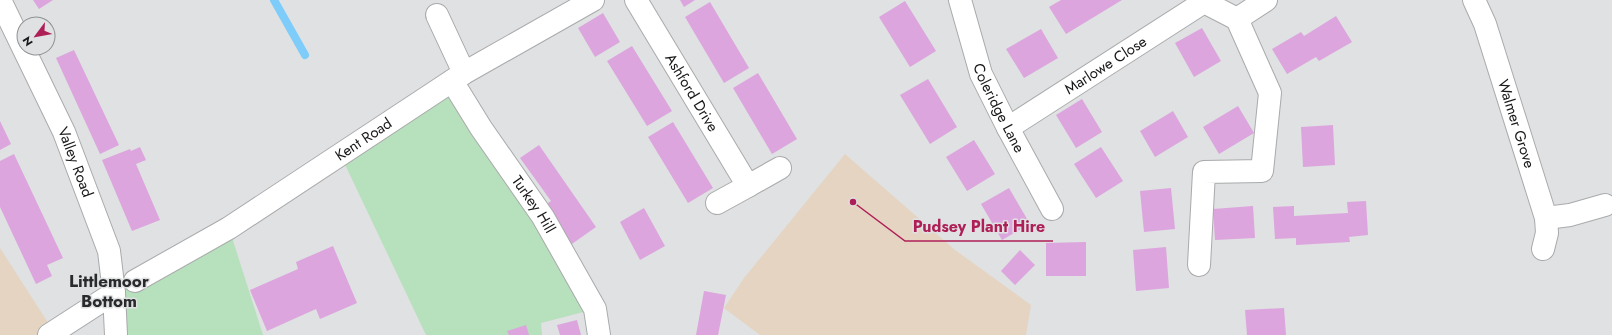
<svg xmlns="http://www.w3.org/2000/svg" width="1612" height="335" font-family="Jost,sans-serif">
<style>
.industrial{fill:#e5d4c2}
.green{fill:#b7e0bc}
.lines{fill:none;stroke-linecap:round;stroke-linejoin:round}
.stream{stroke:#7eccf9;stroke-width:8}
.building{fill:#dca5de}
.minor-casing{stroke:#a9aaac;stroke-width:24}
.minor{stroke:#fff;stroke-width:22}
.labels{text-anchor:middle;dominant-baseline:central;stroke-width:3;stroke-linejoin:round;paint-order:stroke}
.street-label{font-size:15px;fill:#181819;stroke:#dfe1e2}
.quarter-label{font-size:17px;font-weight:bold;fill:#292a2b;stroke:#dfe1e2}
.leader{fill:none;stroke:#ae1f57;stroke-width:1.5}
.callout-dot{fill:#ae1f57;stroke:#dfe1e2;stroke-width:1.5}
.callout-label{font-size:16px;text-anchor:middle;font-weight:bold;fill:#ae1f57;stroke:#dfe1e2;stroke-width:3;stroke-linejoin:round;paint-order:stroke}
</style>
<rect width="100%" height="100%" fill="#dfe1e2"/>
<path class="industrial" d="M845 154 955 250 1031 305 1026 335H760L724 308 744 278Z
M0 248 54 332 49 335H0Z"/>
<path class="green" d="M452 81 595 309 541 323 542 335H426L340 154Z
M229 228 263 335H116L114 293Z"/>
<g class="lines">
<path class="stream" d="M274 0 305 55"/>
</g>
<path class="building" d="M33 0H53L39 9Z
M680 0H695L684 7Z
M1061 0H1122L1066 34 1049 7Z
M905 1 936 51 910 67 879 17Z
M710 2 749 68 724 83 685 17Z
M603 13 620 42 595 57 578 28Z
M1336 16 1352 42 1319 61 1316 57 1287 74 1272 49 1301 32 1304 36Z
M1202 28 1221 61 1194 77 1175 43Z
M1041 29 1058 58 1024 78 1006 49Z
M632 46 672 111 647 126 607 61Z
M74 50 119 145 100 154 56 58Z
M758 73 797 139 772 154 733 88Z
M928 79 957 127 930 144 900 95Z
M1082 99 1102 132 1076 148 1056 115Z
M1238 106 1254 133 1219 154 1203 127Z
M1173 111 1188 137 1155 157 1140 131Z
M0 121 11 144 0 150Z
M673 122 713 188 688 203 648 137Z
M1333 125 1335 165 1303 167 1301 127Z
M974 140 995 174 967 191 946 157Z
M539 145 596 227 569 246 541 208 551 201 520 158Z
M140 147 146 160 136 164 160 220 132 231 102 160 130 149 131 151Z
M1101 147 1123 181 1096 198 1074 164Z
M14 154 63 258 47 265 52 276 36 284 0 207V161Z
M1009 188 1030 224 1002 240 981 204Z
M1171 188 1175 229 1144 232 1140 191Z
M1366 201 1368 235 1349 237 1350 242 1296 245V238L1275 239 1273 207 1294 206V216L1348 213 1347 202Z
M1253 206 1255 238 1215 240 1213 209Z
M644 208 665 246 640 260 620 222Z
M1086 242V276H1046V243Z
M333 246 357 303 320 319 316 309 267 331 250 290 298 269 296 262Z
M1166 247 1169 288 1136 291 1133 250Z
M1020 250 1035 265 1015 285 1001 271Z
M704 291 726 295 718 335H696Z
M1284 308 1286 335H1247L1245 310Z
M577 320 581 335H560L557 325Z
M526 325 529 335H509L507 331Z"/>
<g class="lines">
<defs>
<g id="minor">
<path id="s1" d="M0 0 64 132 109 251 114 293 116 335"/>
<path id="s2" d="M636 0 748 186 717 203"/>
<path id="s3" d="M960 0 981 74 1008 128 1052 209"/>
<path id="s4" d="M1474 0 1485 24 1546 218 1547 233 1543 249"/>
<path d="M437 15 464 73"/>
<path d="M1237 19 1266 0"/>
<path id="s5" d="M452 81 481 128 543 217 595 309 599 335"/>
<path id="s6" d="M1008 128 1204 2 1237 19 1270 93 1262 171 1204 172 1199 265"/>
<path d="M748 186 780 168"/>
<path d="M1546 218 1570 215 1605 205"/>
<path id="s7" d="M135 281 229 228 464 73 593 0"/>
<path d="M49 335 114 293"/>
</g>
</defs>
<use href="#minor" class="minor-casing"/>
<use href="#minor" class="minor"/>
</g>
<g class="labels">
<g class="street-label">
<text stroke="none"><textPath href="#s6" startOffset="116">Marlowe Close</textPath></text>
<text stroke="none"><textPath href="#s2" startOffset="108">Ashford Drive</textPath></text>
<text stroke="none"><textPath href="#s3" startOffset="115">Coleridge Lane</textPath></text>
<text stroke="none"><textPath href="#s4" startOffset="131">Walmer Grove</textPath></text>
<text stroke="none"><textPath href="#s7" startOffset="269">Kent Road</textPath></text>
<text stroke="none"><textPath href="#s1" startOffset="179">Valley Road</textPath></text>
<text stroke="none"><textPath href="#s5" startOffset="148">Turkey Hill</textPath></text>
</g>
<g class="quarter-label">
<text x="109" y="281">Littlemoor<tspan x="109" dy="20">Bottom</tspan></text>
</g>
</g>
<path class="leader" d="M853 202L905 241H1053"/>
<circle class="callout-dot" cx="853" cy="202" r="4"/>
<g class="callout-label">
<text x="979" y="232">Pudsey Plant Hire</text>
</g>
<g transform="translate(36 36) rotate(238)"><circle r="19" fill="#dfe1e2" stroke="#8f9192"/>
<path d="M0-3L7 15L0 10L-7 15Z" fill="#ae1f57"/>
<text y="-6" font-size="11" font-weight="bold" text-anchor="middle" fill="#181819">N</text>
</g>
</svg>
